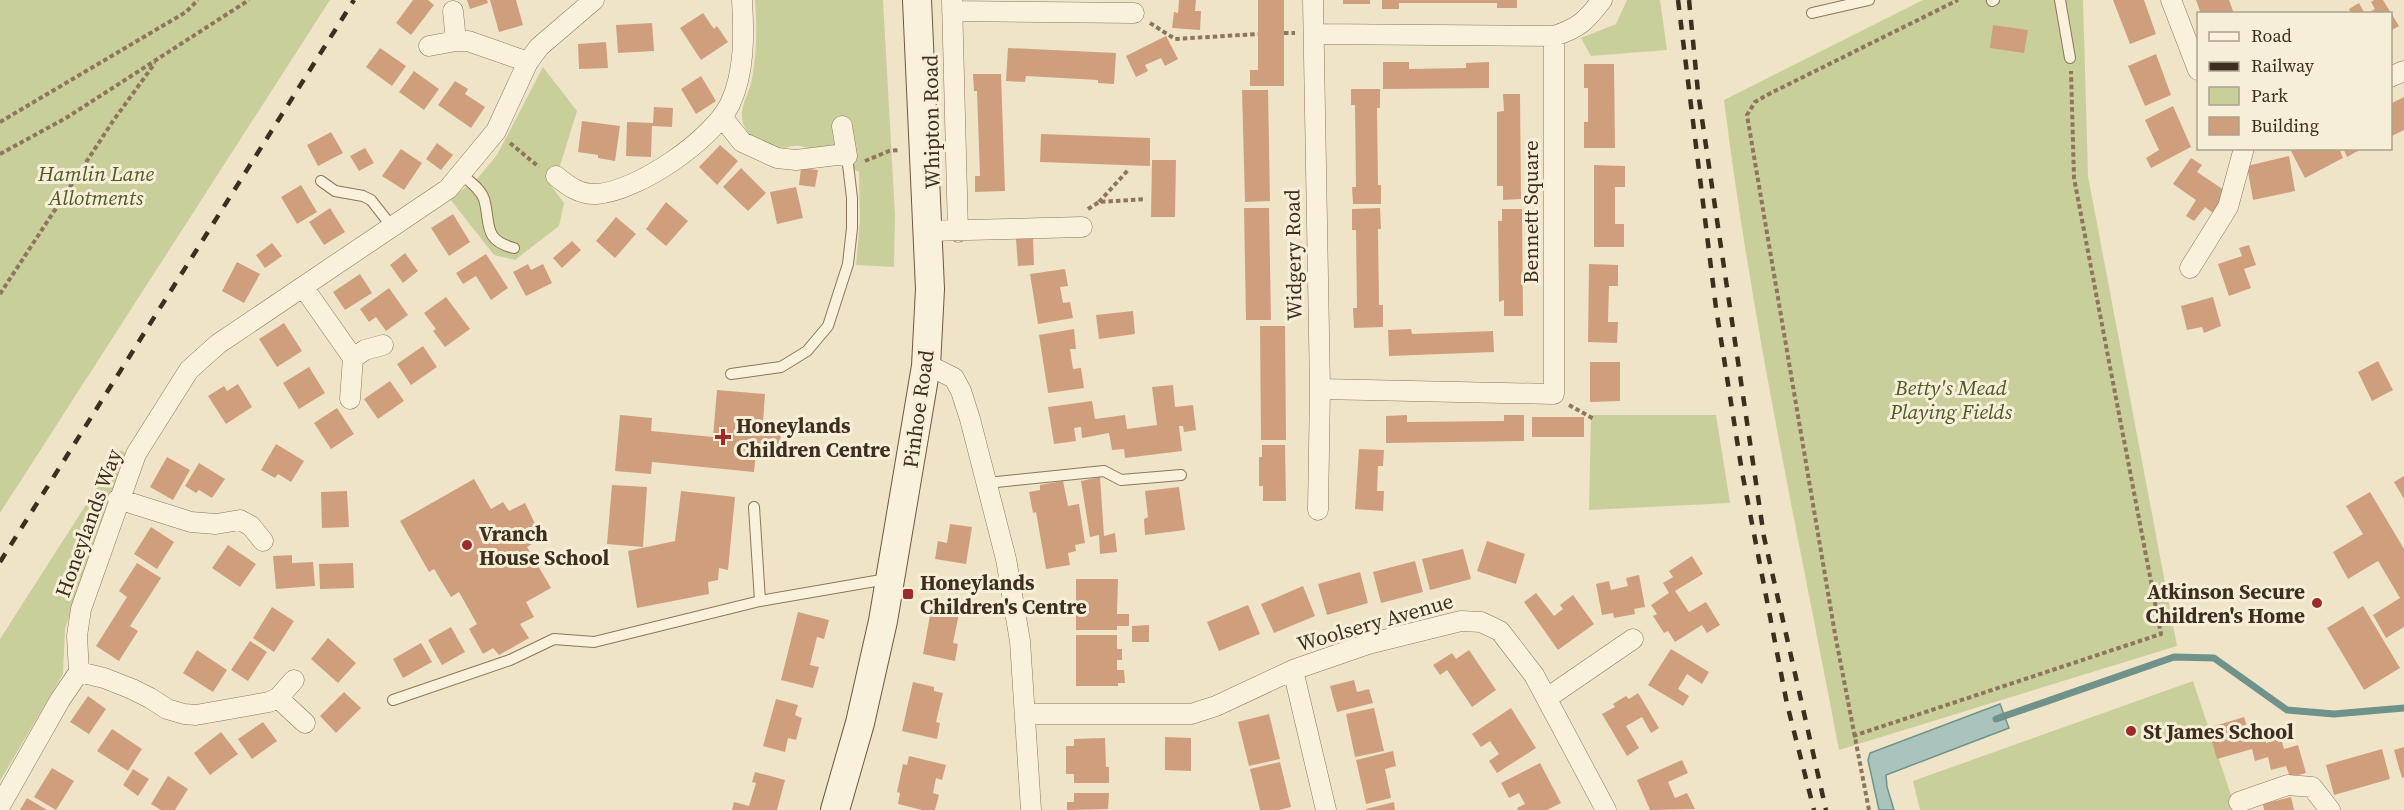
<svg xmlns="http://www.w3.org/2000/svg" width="2404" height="810" font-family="'Source Serif 4',serif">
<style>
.green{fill:#c9cf9b}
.water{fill:#a9c4bc;stroke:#6f938a;stroke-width:1.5}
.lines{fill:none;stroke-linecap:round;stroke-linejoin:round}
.stream{stroke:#6f938a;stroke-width:7}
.building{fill:#cf9f7d}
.service-casing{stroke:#8d765c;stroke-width:12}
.minor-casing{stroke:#8d765c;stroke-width:21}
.secondary-casing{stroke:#6f573f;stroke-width:30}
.path{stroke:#8d765c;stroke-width:4;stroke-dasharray:4.5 3;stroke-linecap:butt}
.service{stroke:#faf1dc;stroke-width:10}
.minor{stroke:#faf1dc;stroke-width:20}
.secondary{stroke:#faf1dc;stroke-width:28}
.rail{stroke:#3d2e20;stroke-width:4.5;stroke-dasharray:10 10;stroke-linecap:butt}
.poi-dot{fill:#9e2a2b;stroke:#f7eed8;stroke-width:2}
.labels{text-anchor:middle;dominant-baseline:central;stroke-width:6;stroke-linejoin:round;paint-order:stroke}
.street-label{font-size:21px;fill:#3d2e20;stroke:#f7eed8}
.park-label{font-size:21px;font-style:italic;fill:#4d5a26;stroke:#f7eed8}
.poi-label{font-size:21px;font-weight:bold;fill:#3d2e20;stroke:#f7eed8;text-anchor:start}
</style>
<rect width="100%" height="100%" fill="#f0e4c8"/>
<path class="green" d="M0 0H330L0 513Z
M755 0H883L895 215 894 267 856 265 860 220 859 172C840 163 821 150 800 146 790 144 780 152 769 147 758 142 747 135 743 123 738 108 750 93 752 78 757 53 757 25 755 0Z
M1627 0H1660L1667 50 1591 56 1581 38 1616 24Z
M1923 0H2083L2088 176 2177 646 1839 750C1798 534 1751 318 1724 100Z
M543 67 577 111 559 169 549 183 564 203 559 226 515 260 494 255 450 199 477 179 497 155Z
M1591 415H1716L1730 503 1589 510Z
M121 450 128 455 98 530 65 629 63 674 0 781V639Z
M2193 681 2236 810H1920L1913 781Z"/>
<path class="water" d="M2000 704 2009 728 1886 775 1887 787 1894 810H1879L1868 760 1870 753Z"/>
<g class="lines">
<path class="stream" d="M1996 719 2174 657 2214 658 2287 710 2334 714 2404 708"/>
</g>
<path class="building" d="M413 0H428L434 5 411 35 396 23Z
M467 0H487L488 3 470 9Z
M490 0H516L523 25 499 32Z
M1179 0H1196L1195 11H1201L1200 30 1172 28 1174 12 1178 13Z
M1258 0H1284V86H1250V70H1258Z
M1343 0H1370V4H1343Z
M1382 0H1517V8H1497V3H1399V9H1382Z
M2113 0H2144L2156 34 2130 44Z
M2196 0H2229L2234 14H2201Z
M2374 0H2383L2399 26 2390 31V14H2366L2375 9 2371 2Z
M2359 3 2365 14H2351L2349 9Z
M703 13 714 29 717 26 728 42 701 60 680 28Z
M652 23 654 51 618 53 616 25Z
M1993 25 2028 30 2024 53 1990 48Z
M1166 36 1178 59 1165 66 1161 58 1145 65 1148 71 1136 77 1126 56Z
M606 42 608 68 579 69 578 44Z
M380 48 406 66 392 86 366 67Z
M1008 48 1116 53 1114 84 1098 83V80L1026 76 1025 82 1006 81Z
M2156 54 2171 95 2145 106 2128 66Z
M1383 62H1409V69L1466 68V63L1489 62V88L1383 89Z
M1584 64H1614L1615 148H1584V122H1588V88H1584Z
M414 71 439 89 424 110 399 92Z
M973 74H1001L1005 191 975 192V176H980L977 91H974Z
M701 76 716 101 696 114 681 89Z
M455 81 468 89 465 94 485 107 471 128 438 105Z
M1351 89H1380V108H1377L1378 185H1381V204H1353L1352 187H1356L1355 105H1351Z
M1242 90H1268L1270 201 1245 202Z
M1503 94H1520L1521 199 1503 200V186H1497V112L1504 111Z
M2404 97V130L2390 137V104Z
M2173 106 2191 147 2151 168 2146 158 2159 150 2145 120Z
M654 107 673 108 672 127 652 126 651 157 626 156 627 122 653 123Z
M582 121 620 126 615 161 598 158V155L578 152Z
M331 132 343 153 318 166 307 145Z
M1041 134 1150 138V166L1040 162Z
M437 143 453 155 441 170 426 159Z
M720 145 738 161 717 185 699 167Z
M365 148 374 163 359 171 350 156Z
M2297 148H2339L2343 158 2305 178 2291 151Z
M2343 148H2363L2347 157Z
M401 149 422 163 404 190 382 176Z
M2289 156 2295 191 2253 200 2247 166Z
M2191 158 2202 165 2197 172 2227 192 2213 213 2205 207 2194 221 2186 216 2196 200 2173 184Z
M1152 160H1176L1175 217H1151Z
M1594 165 1625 166V187H1615V224H1624V247H1594Z
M741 168 766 193 748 211 723 187Z
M801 168 818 170 815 187 799 185Z
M301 185 317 212 297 224 281 197Z
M796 187 803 218 777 224 770 192Z
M666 202 688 221 666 246 646 229Z
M330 208 345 232 324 245 309 222Z
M1244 208H1269L1271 320H1246Z
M1380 208 1381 229H1378L1379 305H1383V327L1354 328 1353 308H1357L1356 230H1352V209Z
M1502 209H1522L1523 316H1504V300L1499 302 1498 221H1502Z
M453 214 470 242 449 256 431 228Z
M616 217 636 234 615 258 596 241Z
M1033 238 1034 265 1018 266 1016 239Z
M572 241 581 250 562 268 553 258Z
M272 243 282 256 265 268 256 255Z
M2249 245 2256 265 2244 269 2251 288 2229 296 2218 264 2242 256 2239 248Z
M405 253 418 271 403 283 390 265Z
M486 254 508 288 491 300 476 276 463 284 456 273Z
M237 262 260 274 244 303 222 291Z
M528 264 531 270 543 264 552 283 526 296 513 272Z
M1589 264 1618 265V286H1609L1608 322H1618L1617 343 1588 342Z
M1065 269 1068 286 1060 287 1063 303 1070 302 1073 318 1038 324 1030 274Z
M360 274 372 293 345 310 333 292Z
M389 288 408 315 386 331 376 317 369 322 360 309Z
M446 297 470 329 445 347 433 331 436 329 424 313Z
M2213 297 2221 326 2204 333 2202 327 2187 330 2181 306Z
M1133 311 1135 334 1099 339 1096 315Z
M284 323 302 351 277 367 259 339Z
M1260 326H1285L1286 440H1261Z
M1074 329 1076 349H1070L1073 369 1081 368 1084 388 1048 393 1039 335Z
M1411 329 1412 334 1493 331 1494 352 1389 356 1388 330Z
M423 346 437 367 411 385 397 364Z
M2378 361 2393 390 2372 401 2358 372Z
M1590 362H1620V401L1590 402Z
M309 367 325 393 299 409 283 383Z
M390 381 404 401 378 419 364 399Z
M238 384 252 407 226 424 208 396 224 386 227 391Z
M1173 385 1175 407 1193 405 1196 430 1184 432 1183 426H1179L1182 451 1125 458 1124 449 1112 450 1109 433 1082 438 1081 427 1074 428 1076 441 1054 444 1048 407 1092 401 1095 419 1125 415 1127 429 1157 425 1152 387Z
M717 390 765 394 763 422H770L769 432 781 433 779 453 756 451 754 472 652 462 651 474 615 471 620 415 652 418 651 431 713 437Z
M337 408 354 434 331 449 314 423Z
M1407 415V422L1504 421V415H1524V441L1386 443V416Z
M1532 417H1584V437H1532Z
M276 444 304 461 291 482 278 474 275 478 261 470Z
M1262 445H1285L1286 501H1263V486H1259V457H1262Z
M1359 449 1384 450 1383 466H1378L1377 491H1384L1383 511 1355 509Z
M167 457 190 470 173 500 150 487Z
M199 463 225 479 212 498 199 490 196 493 185 486Z
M2404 476V499L2394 482Z
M1100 477 1104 536 1115 533 1117 552 1100 554 1099 535 1090 537 1081 481Z
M474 479 491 509 503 502 509 511 525 503 542 538 527 547 551 588 526 602 534 617 520 624 529 638 499 655 493 648 483 654 469 629 477 624 459 592 451 597 434 569 429 572 400 521Z
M1063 481 1068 506 1079 504 1085 543 1075 545 1076 551 1068 553 1070 565 1046 569 1036 512 1033 513 1029 492 1040 490V485Z
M612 485 647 487 643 547 607 544Z
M1179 487 1185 530 1145 535 1144 519 1148 517 1145 491Z
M347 491 349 527 322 528 321 492Z
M681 491 735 497 728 570 719 568 718 580 708 582 709 594 637 608 628 551 675 541Z
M2370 492 2404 549V627L2386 638 2373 615 2400 598 2378 561 2348 579 2333 552 2363 534 2346 506Z
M950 524 972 527 966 564 935 559 938 541 947 543Z
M151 527 174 542 157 569 134 554Z
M1487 541 1525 554 1516 584 1477 571Z
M228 545 256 564 240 587 212 568Z
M1463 549 1471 579 1430 590 1422 559Z
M292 555V563L313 562 315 586 276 589 273 556Z
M1692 556 1703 574 1675 591 1689 612 1706 602 1720 625 1707 633 1702 625 1675 642 1668 631 1664 633 1653 616 1657 614 1651 605 1669 593 1663 583 1673 577 1669 571Z
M1415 561 1423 592 1381 603 1373 572Z
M137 563 161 578 130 626 138 631 119 661 96 646 127 597 119 591Z
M353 563 354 588 320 589 319 564Z
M1360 572 1368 603 1327 615 1318 584Z
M1639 575 1645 607 1634 609 1635 614 1614 618 1613 613 1602 615 1596 584 1609 581 1611 590 1628 586 1626 578Z
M1076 579H1118L1117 614H1129V626H1117V630H1076Z
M1303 586 1315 616 1274 633 1261 604Z
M1536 593 1554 616 1563 609 1560 605 1573 595 1594 624 1558 650 1524 602Z
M932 604 960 609 953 643 958 644 955 661 923 654Z
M1248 605 1260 634 1219 651 1207 622Z
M2363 606 2400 668 2364 690 2327 628Z
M272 607 294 621 274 652 253 638Z
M798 612 829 620 824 639 817 637 810 665 819 667 813 688 781 680Z
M1149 625V642H1132V626Z
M451 627 465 652 442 665 428 640Z
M1076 635H1117V649H1122V660H1117V670H1124L1125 683H1118V686H1076Z
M328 638 356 663 338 683 311 659Z
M250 641 267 652 248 681 231 670Z
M421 643 432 662 403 678 393 659Z
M1671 649 1709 672 1702 684 1687 674 1678 689 1689 696 1683 706 1648 685Z
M197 650 227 670 213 692 183 673Z
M1469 650 1496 690 1472 707 1447 670 1440 675 1433 665 1452 653 1456 659Z
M1354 680 1357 692 1369 689 1373 703 1337 712 1330 686Z
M913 682 934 687V691L943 693 936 722 940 723 937 739 902 731Z
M344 692 361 708 336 733 320 716Z
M1638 693 1659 728 1651 733 1642 717 1626 726 1639 748 1627 756 1602 714 1615 707 1613 704 1626 696 1629 699Z
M88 696 106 709 89 734 70 722Z
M776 699 798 705 795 715 802 718 796 740 788 738 785 752 763 746Z
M1374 708 1384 751 1355 757 1346 714Z
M1511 708 1536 748 1497 773 1489 761 1499 754 1490 741 1481 747 1472 734Z
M1269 714 1280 759 1249 766 1238 722Z
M2244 717 2250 736 2262 732 2266 743 2281 738 2284 749 2298 745 2306 773 2290 777 2286 766 2271 770 2268 757 2255 761 2252 749 2217 759 2208 728Z
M263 722 277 741 252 759 238 739Z
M112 729 142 749 128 771 97 751Z
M221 732 238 754 210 775 194 753Z
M1165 737 1191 738V771L1165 770Z
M1105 738 1106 767H1109V783H1074V774H1066V746H1074V739Z
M2404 747V777L2402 778 2394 750Z
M2382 749 2390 779 2334 795 2326 765Z
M1393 751 1396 766 1385 769 1391 798 1366 804 1356 760Z
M909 756 946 765 942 780 936 778 933 793 939 795 935 810H922L898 804 900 793 897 792 903 764 907 765Z
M1682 760 1688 773 1668 782 1675 798 1687 793 1695 809 1650 810 1637 780Z
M1280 762 1291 807 1279 810H1260L1250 769Z
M1540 763 1561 803 1547 810H1518L1517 808 1525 804 1519 793 1509 798 1501 783Z
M52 768 74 781 56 810 34 797Z
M133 769 149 779 138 796 123 785Z
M755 772 785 780 777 810H732L734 802 749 806 756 783 752 782Z
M168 776 188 789 175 810H161L151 804Z
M1074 793H1109L1108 809 1067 810V802H1074Z
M2291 797 2294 810H2264L2263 804Z
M27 798 47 810H20Z
M1394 802 1395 810H1366V809Z"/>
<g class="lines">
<defs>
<path id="service" d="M2060 0 2070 58
M1992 1 1994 0
M1812 13 1869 0
M461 174C469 181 480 188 484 199 491 223 482 240 514 248
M321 181 335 191 363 196 371 200 393 228
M731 374 781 367 807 351 828 326 848 264 852 228V198L847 156
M987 483 1104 471 1121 480 1181 475
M760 601 887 579
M393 700 510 660 554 639 594 642 760 601 754 507"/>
<path id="minor" d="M952 0 958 232
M1313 0 1320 389 1318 510
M2171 0 2198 70
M453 11 456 41
M952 11 1134 13
M1314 34 1554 36V394L1320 389
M1554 36C1579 28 1586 21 1602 0
M429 46 456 41H468L528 62
M2390 77 2404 71
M722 117 742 142 777 158 796 160 837 155 847 156 842 126
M556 176C568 186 580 195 597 194 638 191 712 140 730 104 745 72 744 34 742 0
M928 231 1082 227
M2190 268 2228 207 2244 148
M304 288 353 358 350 399
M353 358 365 350 383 345
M926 366 938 370 954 378 961 391 970 419 1006 559 1020 641 1031 810
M118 499 191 522 216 524 240 520 251 526 263 541
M1293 670 1326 810
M294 680 278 698 269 702 196 715 184 714 167 709 150 698 132 689 104 678 79 672 77 636 81 609 136 454 189 370 218 344 448 189 496 131 528 62 539 47 594 0
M278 698 305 723
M1547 698 1633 639
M1026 714H1191L1216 706 1293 670 1368 644 1461 621 1481 622 1500 631 1534 675 1606 810
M2239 802 2288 785 2312 787 2330 810
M0 806 60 700 79 672"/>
<path id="secondary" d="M835 810 860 723 883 621 926 366 930 289 917 0"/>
</defs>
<use href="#service" class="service-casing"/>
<use href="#minor" class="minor-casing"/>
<use href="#secondary" class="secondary-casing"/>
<path class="path" d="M1150 23 1175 39 1258 34
M1284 33H1295
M0 122 186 12 198 0
M510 143 539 167
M0 154 66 118 249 0
M865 161 889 151 899 150
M1099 202 1129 169
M1088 209 1099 202 1146 199
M0 294 113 121 155 63
M1569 405 1594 419
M1853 736 2161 634 2074 178 2071 71
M1869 810 1835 634 1747 115 1755 102 1767 95 1958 0"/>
<use href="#service" class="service"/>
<use href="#minor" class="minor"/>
<use href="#secondary" class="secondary"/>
<path class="rail" d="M1678 0 1716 308 1742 472 1787 704 1814 810
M1689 0 1698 92 1764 537 1826 810
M0 562 354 0"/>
</g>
<g class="poi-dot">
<path d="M720 428h6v6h6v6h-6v6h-6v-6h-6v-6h6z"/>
<circle cx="467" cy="545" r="6"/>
<rect x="902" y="588" width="12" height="12" rx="3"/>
<circle cx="2317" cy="603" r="6"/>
<circle cx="2131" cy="731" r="6"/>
</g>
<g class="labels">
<g class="street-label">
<text transform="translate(931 122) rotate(-91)">Whipton Road</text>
<text transform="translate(1530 212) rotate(-90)">Bennett Square</text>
<text transform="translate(1293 255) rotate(-91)">Widgery Road</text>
<text transform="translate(918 409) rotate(-82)">Pinhoe Road</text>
<text transform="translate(88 523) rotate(-70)">Honeylands Way</text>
<text transform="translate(1375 622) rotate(-16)">Woolsery Avenue</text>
</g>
<g class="park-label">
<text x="96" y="173">Hamlin Lane<tspan x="96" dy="24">Allotments</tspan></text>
<text x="1951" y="387">Betty's Mead<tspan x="1951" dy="24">Playing Fields</tspan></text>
</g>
<g class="poi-label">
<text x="736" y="425">Honeylands<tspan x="736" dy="24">Children Centre</tspan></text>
<text x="479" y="533">Vranch<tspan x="479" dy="24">House School</tspan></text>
<text x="920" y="582">Honeylands<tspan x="920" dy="24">Children's Centre</tspan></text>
<text x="2305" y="591" text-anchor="end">Atkinson Secure<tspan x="2305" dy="24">Children's Home</tspan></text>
<text x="2143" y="731">St James School</text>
</g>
</g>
<rect x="2197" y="12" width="195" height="138" fill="#f7eed8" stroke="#ada18e" stroke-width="1.5"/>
<rect x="2209" y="32" width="30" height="9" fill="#faf1dc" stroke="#ada18e" stroke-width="1.5"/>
<text x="2251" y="42" font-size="18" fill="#3d2e20">Road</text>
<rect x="2209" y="62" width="30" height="9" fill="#3d2e20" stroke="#ada18e" stroke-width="1.5"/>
<text x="2251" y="72" font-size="18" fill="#3d2e20">Railway</text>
<rect x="2209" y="87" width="30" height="18" fill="#c9cf9b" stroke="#ada18e" stroke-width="1.5"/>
<text x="2251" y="102" font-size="18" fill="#3d2e20">Park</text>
<rect x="2209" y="117" width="30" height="18" fill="#cf9f7d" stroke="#ada18e" stroke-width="1.5"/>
<text x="2251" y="132" font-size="18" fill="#3d2e20">Building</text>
</svg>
